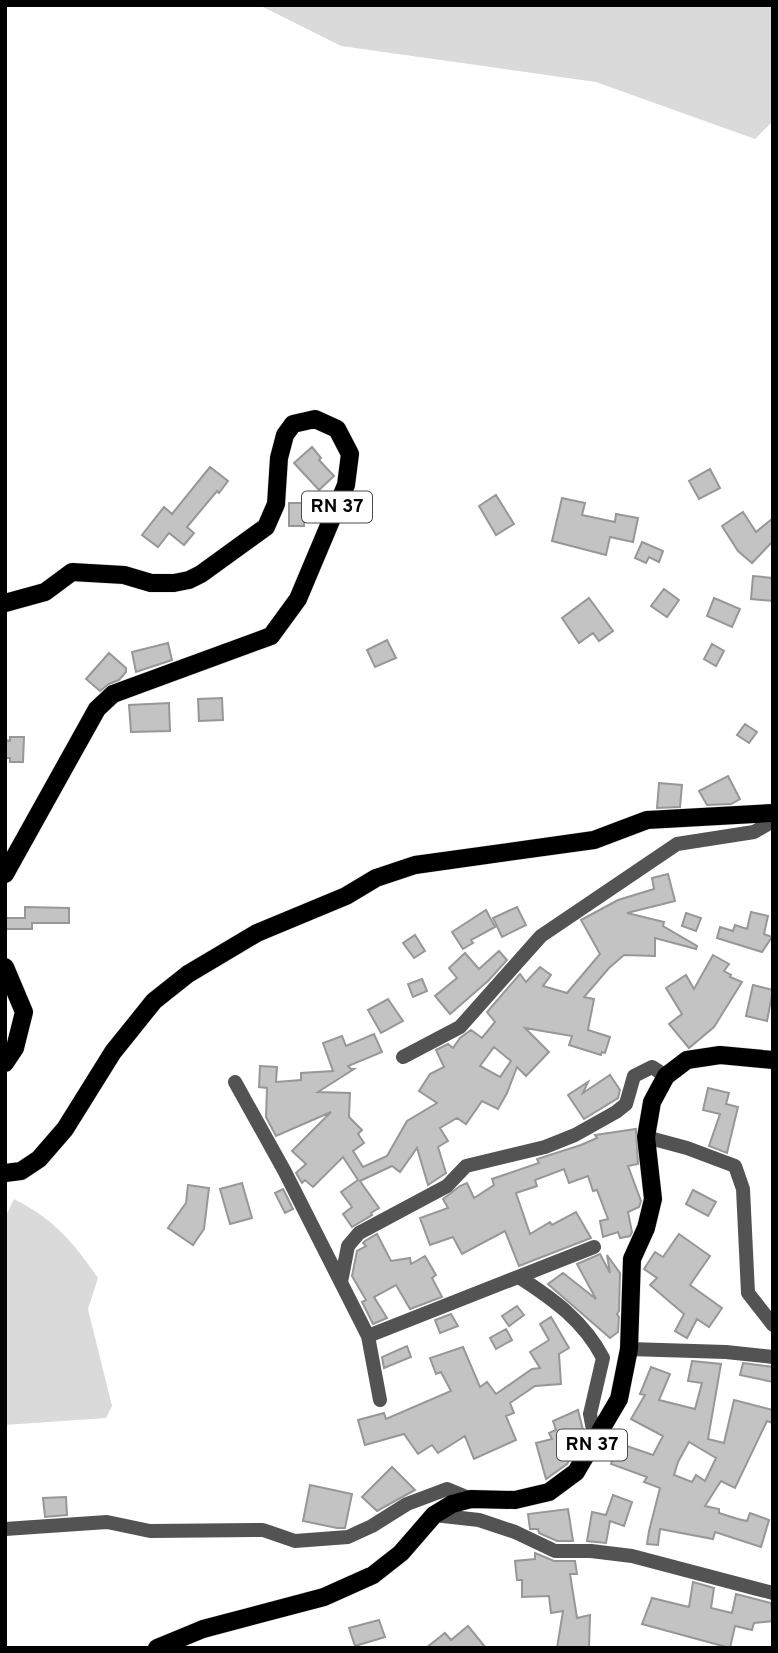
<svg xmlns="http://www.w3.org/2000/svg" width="778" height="1653" font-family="Overpass,sans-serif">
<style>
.green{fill:#dadada}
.building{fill:#c3c3c3;stroke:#979797;stroke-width:2;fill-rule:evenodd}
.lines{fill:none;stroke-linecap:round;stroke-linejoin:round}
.primary-casing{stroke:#dbdbdb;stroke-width:19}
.minor{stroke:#535353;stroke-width:14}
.primary{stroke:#000;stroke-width:18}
.labels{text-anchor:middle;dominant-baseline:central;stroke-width:5;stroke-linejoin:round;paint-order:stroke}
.shield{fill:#fff;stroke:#4c4c4c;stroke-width:2}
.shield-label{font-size:19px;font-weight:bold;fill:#000}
</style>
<rect width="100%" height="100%" fill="#fff"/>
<path class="green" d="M259 5H773V121L755 139 596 82 341 46Z
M14 1199C55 1220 72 1241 98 1278L88 1309 112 1406 106 1418 5 1425V1218Z"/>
<path class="building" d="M312 447 321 458 319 460 334 476 319 490 294 463Z
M210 467 228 481 219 493 217 491 187 527 194 533 184 545 169 533 158 547 142 535 164 507 172 514Z
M710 469 720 488 699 499 689 481Z
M496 495 514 524 496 535 479 506Z
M562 498 585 503 582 515 615 522 616 514 638 518 633 542 610 537 606 555 552 541Z
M289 503H304V526H289Z
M743 512 756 532 773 518V541L752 563 738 551 722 526Z
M642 542 663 551 659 562 649 557 646 563 635 558Z
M753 576 773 578V601L751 599Z
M664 589 679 600 667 617 651 606Z
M589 598 613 631 599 641 593 633 579 643 562 618Z
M714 598 740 609 732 627 707 616Z
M387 640 396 658 375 667 367 650Z
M168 643 172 660 136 672 132 652Z
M712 644 724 651 716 666 704 659Z
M109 653 126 668V672L119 680 109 684 100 691 86 679Z
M222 698 223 720 199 721 198 699Z
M169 703 170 731 131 732 129 705Z
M745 724 757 732 749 743 737 735Z
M10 737H24L23 762H10V758H5V740L10 741Z
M728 776 740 799 731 804 707 805 699 791Z
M659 783 682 785 680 807 657 808Z
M668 874 675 901 627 913 664 922 663 926 697 946 696 949 655 938V956L624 955 609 968 584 997 594 999 588 1030 610 1037 605 1053 602 1052 601 1055 569 1045 572 1036 525 1028 549 1052 526 1076 517 1067 507 1093 498 1109 482 1101 466 1124 457 1118 440 1128 448 1141 438 1147 446 1173 428 1185 417 1148 400 1172 392 1166 360 1181 379 1208 371 1213 372 1215 352 1227 343 1214 352 1207 341 1192 358 1180 343 1157 313 1187 305 1180 302 1183 296 1173 306 1164 292 1151 331 1112 276 1136 266 1117 267 1088 259 1087 260 1066 277 1067 276 1082 301 1080V1073L333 1071 323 1043 342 1036 346 1046 374 1034 382 1052 348 1066 351 1069H354L318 1092 350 1093 349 1117 362 1130 358 1134 364 1143 353 1151 363 1167 387 1156 407 1121 437 1103 419 1091 430 1074 444 1067 436 1050 448 1044 453 1048 460 1038 471 1030 482 1038 495 1022 487 1012 520 974 526 982 540 967 551 975 543 986 567 993 600 954 581 920 618 900 654 889 652 878ZM494 1047 511 1061 500 1077 480 1066Z
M25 907 69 908V923H32V929H6V918H25Z
M517 907 526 925 502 937 493 918Z
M486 910 495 927 471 940 473 943 463 949 452 932Z
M751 912 768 916 764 934 772 937 762 952 717 938 720 927 733 931 735 925 747 929Z
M686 913 701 918 696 931 682 926Z
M415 935 425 951 414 958 403 943Z
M499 951 507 960 488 981 450 1014 435 996 457 978 449 968 465 953 479 969Z
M713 955 729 964 724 971 731 975 730 977 742 982 714 1027 689 1048 669 1024 682 1014 666 988 686 975 694 989Z
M422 979 427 991 413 997 408 984Z
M753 985 773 990 767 1021 746 1016Z
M388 999 403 1021 381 1033 368 1010Z
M610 1075 620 1090 618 1098 584 1119 568 1095 588 1082 583 1093Z
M708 1088 729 1093 726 1104 738 1107 727 1153 709 1146 720 1114 703 1110Z
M636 1129 638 1164 628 1166 641 1201 639 1207 628 1212 632 1232 630 1236 620 1238 618 1232 603 1237 600 1221 608 1219 597 1190 593 1191 588 1176 569 1183 564 1169 535 1180 537 1186 516 1193 530 1234 550 1222 552 1225 576 1212 591 1238 519 1266 505 1231 462 1254 453 1237 430 1245 420 1218 448 1208 443 1199 460 1186 467 1183 474 1198 494 1185 492 1179 539 1163 537 1159 581 1145 597 1138 595 1135Z
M242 1183 252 1218 230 1224 220 1189Z
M188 1185 209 1188 204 1229 193 1245 168 1228 186 1203Z
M283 1189 293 1209 285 1213 275 1193Z
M693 1190 716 1202 708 1216 686 1204Z
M377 1234 391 1261 410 1258 411 1264 425 1256 436 1275 432 1278 442 1297 410 1309 396 1285 374 1297 387 1318 373 1324 362 1302 366 1300 352 1276 357 1251 366 1246 363 1243 365 1241Z
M679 1234 710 1256 690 1285 722 1308 709 1327 697 1319 687 1338 675 1331 684 1314 650 1285 657 1278 644 1269 655 1252 663 1257Z
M600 1254 610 1273 607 1255 620 1273 619 1311 617 1314 619 1317 618 1332 610 1338 548 1284 563 1273 596 1299 577 1264Z
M517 1306 524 1315 509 1326 502 1316Z
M451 1314 458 1326 440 1333 435 1320Z
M551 1317 569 1348 559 1354 561 1384 535 1386 510 1403 514 1413 506 1416 516 1440 474 1459 465 1436 438 1453 432 1445 418 1454 404 1434 365 1445 358 1420 384 1413 386 1419 451 1391 441 1372 436 1374 430 1358 463 1347 480 1387 487 1382 496 1394 532 1369 540 1368 530 1352 549 1340 540 1324Z
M506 1329 512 1340 496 1349 490 1338Z
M407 1346 411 1357 384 1368 382 1357Z
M692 1361 721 1364 708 1439 724 1443 734 1400 773 1410V1423L767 1421 735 1488 721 1481 705 1506 719 1509V1513L738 1519 747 1521 750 1513 769 1520 761 1547 715 1532 713 1539 660 1529 658 1545 647 1544 649 1531 660 1488 644 1482 647 1477 611 1464 618 1443 653 1455 663 1436 631 1419 645 1395 640 1394 651 1367 670 1374 659 1400 695 1409 702 1383 688 1381ZM689 1442 716 1458 705 1481 696 1475 692 1482 674 1475 678 1462Z
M743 1363 773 1367V1382L740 1375Z
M578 1410 583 1430 568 1436 573 1454 567 1464 546 1479 536 1443 552 1439 549 1433 556 1430 553 1421Z
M392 1467 415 1490 377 1511 362 1497Z
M310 1485 352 1494 345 1528H337L303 1521Z
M613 1495 632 1502 624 1526 610 1521 606 1543 587 1541 592 1512 606 1515Z
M66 1497 67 1515 45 1517 43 1498Z
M568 1509 573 1541H557L539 1533 538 1529H530L528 1514Z
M535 1553 554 1561H575L577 1574H570L577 1618 590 1615 589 1648H557L563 1611 551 1613 549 1596 522 1597V1580H517L515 1561 535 1559Z
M693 1582 714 1588 711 1608 732 1613 736 1594 771 1603 773 1621 754 1623 752 1630 735 1626 730 1648 642 1624 652 1598 689 1607Z
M379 1620 385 1637 355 1646 349 1628Z
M468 1626 486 1648H426L445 1633 451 1640Z"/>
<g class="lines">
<defs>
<path id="primary" d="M5 603 45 592 72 572 124 575 151 583H174L189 580 201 574 266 527 276 504 279 458 285 435 293 424 315 419 337 429 350 454 346 485 298 599 271 636 113 694 97 709 5 874
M5 967 24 1012 15 1048 5 1063
M5 1173 21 1171 39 1159 65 1129 113 1052 154 1001 188 974 257 933 346 896 376 878 415 865 594 840 647 820 773 813
M157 1648 203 1629 324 1597 373 1575 401 1553 434 1515 452 1504 471 1499 515 1500 549 1492 576 1472 619 1399 629 1349 632 1259 646 1228 653 1199 646 1137 652 1102 666 1076 687 1060 720 1055 773 1060"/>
</defs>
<use href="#primary" class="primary-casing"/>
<path class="minor" d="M403 1057 460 1027 541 936 677 844 754 832 773 821
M235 1082 285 1172 368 1336 380 1400
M646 1137 687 1148 735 1166 743 1189 748 1293 773 1325
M519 1277C553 1299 584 1321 603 1358L590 1414 595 1440
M341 1282 348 1246 359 1233 447 1186 466 1166 545 1147 575 1135 616 1112 626 1104 634 1076 652 1067 666 1076
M368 1336 594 1247
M629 1349 726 1352 773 1357
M434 1515 479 1520 515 1532 555 1551H591L632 1556 773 1593
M5 1529 107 1522 150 1531 263 1530 295 1541 348 1537 372 1526 407 1504 447 1489 471 1499"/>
<use href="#primary" class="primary"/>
</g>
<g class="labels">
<g class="shield">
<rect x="302" y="491.5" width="70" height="31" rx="5"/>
<rect x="557" y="1429.5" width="70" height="31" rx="5"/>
</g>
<g class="shield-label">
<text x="337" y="507">RN 37</text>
<text x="592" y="1445">RN 37</text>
</g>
</g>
<rect width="778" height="1653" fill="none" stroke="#000000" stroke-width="14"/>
</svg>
